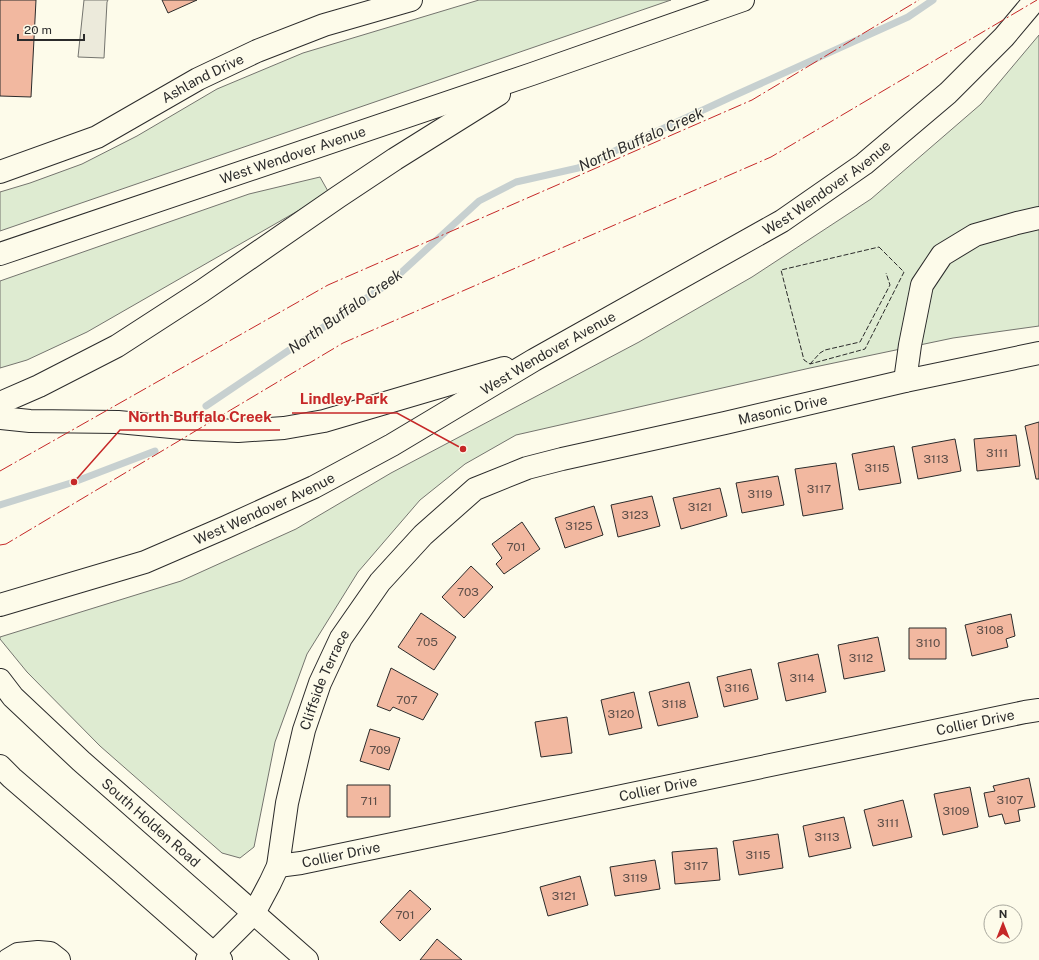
<svg xmlns="http://www.w3.org/2000/svg" width="1039" height="960" font-family="'Public Sans',sans-serif">
<style>
.green{fill:#deebd1;stroke:#74746e}
.parking{fill:#eceadb;stroke:#74746e}
.lines{fill:none;stroke-linecap:round;stroke-linejoin:round}
.stream{stroke:#c7d0d0;stroke-width:7}
.building{fill:#f2b8a0;stroke:#2b2b2b}
.minor-casing{stroke:#2b2b2b;stroke-width:24}
.major-casing{stroke:#2b2b2b;stroke-width:24}
.highway-casing{stroke:#2b2b2b;stroke-width:24}
.minor{stroke:#fdfbea;stroke-width:22}
.major{stroke:#fdfbea;stroke-width:22}
.highway{stroke:#fdfbea;stroke-width:22}
.fence{stroke:#2b2b2b;stroke-width:1;stroke-dasharray:5 2;stroke-linecap:butt}
.power{stroke:#c62828;stroke-width:1;stroke-dasharray:14 3 2 3;stroke-linecap:butt}
.labels{text-anchor:middle;dominant-baseline:central;stroke-width:3;stroke-linejoin:round;paint-order:stroke}
.number-label{font-size:12px;fill:#5d4e48}
.street-label{font-size:14px;fill:#2b2b2b;stroke:#fdfbea}
.water-label{font-size:15px;font-style:italic;fill:#2b2b2b;stroke:#fdfbea}
.leader{fill:none;stroke:#c62828;stroke-width:1.5}
.callout-dot{fill:#c62828;stroke:#fdfbea;stroke-width:1.5}
.callout-label{font-size:15px;text-anchor:middle;font-weight:bold;fill:#c62828;stroke:#fdfbea;stroke-width:3;stroke-linejoin:round;paint-order:stroke}
</style>
<rect width="100%" height="100%" fill="#fdfbea"/>
<path class="green" d="M479 0H671L0 231V192L30 183 82 164 137 136 217 89 303 53Z
M1039 35V326L953 338 810 368 516 435 465 464 420 500 358 572 307 654 275 742 254 847 240 858 222 853 100 746 27 672 0 639V637L181 581 296 529 391 473 639 342 752 277 871 199 981 104Z
M320 177 329 193 87 332 27 360 0 368V281L249 194Z"/>
<path class="parking" d="M84 0H108L107 2 104 58 78 57Z"/>
<g class="lines">
<path class="stream" d="M206 406 392 281 479 201 516 182 578 168 731 97 908 17 933 0
M0 505 74 482 155 451"/>
</g>
<path class="building" d="M0 0H36L31 97 0 96Z
M162 0H197L168 13Z
M1039 422V479H1036L1025 426Z
M1016 435 1020 466 977 471 974 439Z
M955 439 961 471 918 479 912 447Z
M894 446 901 483 859 490 852 454Z
M836 463 843 509 803 516 795 469Z
M778 476 784 505 742 513 736 483Z
M720 488 727 516 681 529 673 498Z
M652 496 660 526 618 537 611 505Z
M594 506 603 535 565 548 555 518Z
M522 522 540 549 504 574 496 564 502 558 492 544Z
M471 566 493 587 464 618 442 597Z
M421 613 456 637 434 670 398 647Z
M1011 614 1015 636 1006 639 1008 647 972 656 965 625Z
M909 628H946V659H909Z
M878 637 885 671 844 679 838 645Z
M818 654 826 692 786 701 778 663Z
M391 668 438 694 423 720 393 707 390 711 377 706Z
M751 669 758 699 724 707 717 677Z
M689 682 698 717 658 726 649 692Z
M634 692 642 728 609 735 601 700Z
M567 717 572 753 541 757 535 722Z
M370 729 400 738 389 770 360 761Z
M1029 778 1035 807 1018 810 1020 821 1005 824 1002 814 989 817 984 793 995 791 993 786Z
M347 785H390V817H347Z
M970 787 978 827 943 835 934 794Z
M903 800 912 837 873 846 864 810Z
M844 817 851 848 809 857 803 826Z
M778 834 783 868 739 875 733 841Z
M717 848 720 880 675 884 672 852Z
M655 860 660 889 615 896 610 867Z
M580 876 588 905 548 916 540 887Z
M410 890 431 909 400 941 380 922Z
M437 939 462 960H420Z"/>
<g class="lines">
<defs>
<g id="minor">
<path id="s1" d="M0 172 97 137 198 79 257 51 324 25 411 0"/>
<path d="M905 381 910 345 922 285 942 255 975 235 1017 223 1039 218"/>
<path id="s2" d="M278 866 301 863 1025 712 1039 710"/>
<path d="M8 960 18 954 38 952 50 953 59 960"/>
<path id="s3" d="M207 960 254 913 270 883 278 866 287 803 304 730 320 683 341 638 380 582 423 535 475 489 527 468 562 459 725 423 905 381 1039 353"/>
</g>
<g id="major">
<path id="s4" d="M0 680 13 697 81 761 307 960"/>
<path d="M0 766 12 778 122 873 221 960"/>
</g>
<g id="highway">
<path id="s5" d="M0 254 532 74 743 0"/>
<path d="M0 403 39 386 117 346 202 291 338 197 395 159 499 94"/>
<path d="M0 418 30 421 118 422 193 429 238 431 284 428 324 421 504 368"/>
<path id="s6" d="M0 605 145 562 226 527 314 487 392 445 534 360 782 221 864 164 948 93 1004 37 1035 0"/>
</g>
</defs>
<use href="#minor" class="minor-casing"/>
<use href="#major" class="major-casing"/>
<use href="#highway" class="highway-casing"/>
<use href="#minor" class="minor"/>
<use href="#major" class="major"/>
<use href="#highway" class="highway"/>
<path class="fence" d="M879 247 904 272 865 349 810 364 804 360 781 270Z
M810 364 820 353 825 350 860 342 890 285 886 273"/>
<path class="power" d="M0 471 328 285 752 100 919 0
M0 545 6 544 343 343 771 157 1037 0"/>
</g>
<g class="labels">
<g class="number-label">
<text x="997" y="453">3111</text>
<text x="936" y="459">3113</text>
<text x="877" y="468">3115</text>
<text x="819" y="489">3117</text>
<text x="760" y="494">3119</text>
<text x="700" y="507">3121</text>
<text x="635" y="515">3123</text>
<text x="579" y="526">3125</text>
<text x="516" y="547">701</text>
<text x="468" y="592">703</text>
<text x="990" y="630">3108</text>
<text x="427" y="642">705</text>
<text x="928" y="643">3110</text>
<text x="861" y="658">3112</text>
<text x="802" y="678">3114</text>
<text x="737" y="688">3116</text>
<text x="407" y="700">707</text>
<text x="674" y="704">3118</text>
<text x="621" y="714">3120</text>
<text x="380" y="750">709</text>
<text x="1010" y="800">3107</text>
<text x="369" y="801">711</text>
<text x="956" y="811">3109</text>
<text x="888" y="823">3111</text>
<text x="827" y="837">3113</text>
<text x="758" y="855">3115</text>
<text x="696" y="866">3117</text>
<text x="635" y="878">3119</text>
<text x="564" y="896">3121</text>
<text x="405" y="915">701</text>
</g>
<g class="street-label">
<text stroke="none"><textPath href="#s1" startOffset="224">Ashland Drive</textPath></text>
<text stroke="none"><textPath href="#s5" startOffset="309">West Wendover Avenue</textPath></text>
<text stroke="none"><textPath href="#s6" startOffset="930">West Wendover Avenue</textPath></text>
<text stroke="none"><textPath href="#s6" startOffset="606">West Wendover Avenue</textPath></text>
<text stroke="none"><textPath href="#s3" startOffset="877">Masonic Drive</textPath></text>
<text stroke="none"><textPath href="#s6" startOffset="282">West Wendover Avenue</textPath></text>
<text stroke="none"><textPath href="#s3" startOffset="312">Cliffside Terrace</textPath></text>
<text stroke="none"><textPath href="#s2" startOffset="712">Collier Drive</textPath></text>
<text stroke="none"><textPath href="#s2" startOffset="388">Collier Drive</textPath></text>
<text stroke="none"><textPath href="#s4" startOffset="208">South Holden Road</textPath></text>
<text stroke="none"><textPath href="#s2" startOffset="64">Collier Drive</textPath></text>
</g>
<g class="water-label">
<text transform="translate(641 139) rotate(-24)">North Buffalo Creek</text>
<text transform="translate(345 311) rotate(-35)">North Buffalo Creek</text>
</g>
</g>
<path class="leader" d="M463 449L397 413H292M74 482L120 430H280"/>
<g class="callout-dot">
<circle cx="463" cy="449" r="4"/>
<circle cx="74" cy="482" r="4"/>
</g>
<g class="callout-label">
<text x="344" y="404">Lindley Park</text>
<text x="200" y="422">North Buffalo Creek</text>
</g>
<g transform="translate(1003 924)"><circle r="19" fill="#fdfbea" stroke="#a9a89e"/>
<path d="M0-3L7 15L0 10L-7 15Z" fill="#c62828"/>
<text y="-6" font-size="11" font-weight="bold" text-anchor="middle" fill="#2b2b2b">N</text>
</g>
<path d="M18 34v6h66v-6" fill="none" stroke="#2b2b2b" stroke-width="2"/>
<text x="24" y="34" font-size="12" fill="#2b2b2b" stroke="#fdfbea" stroke-width="3" paint-order="stroke">20 m</text>
</svg>
